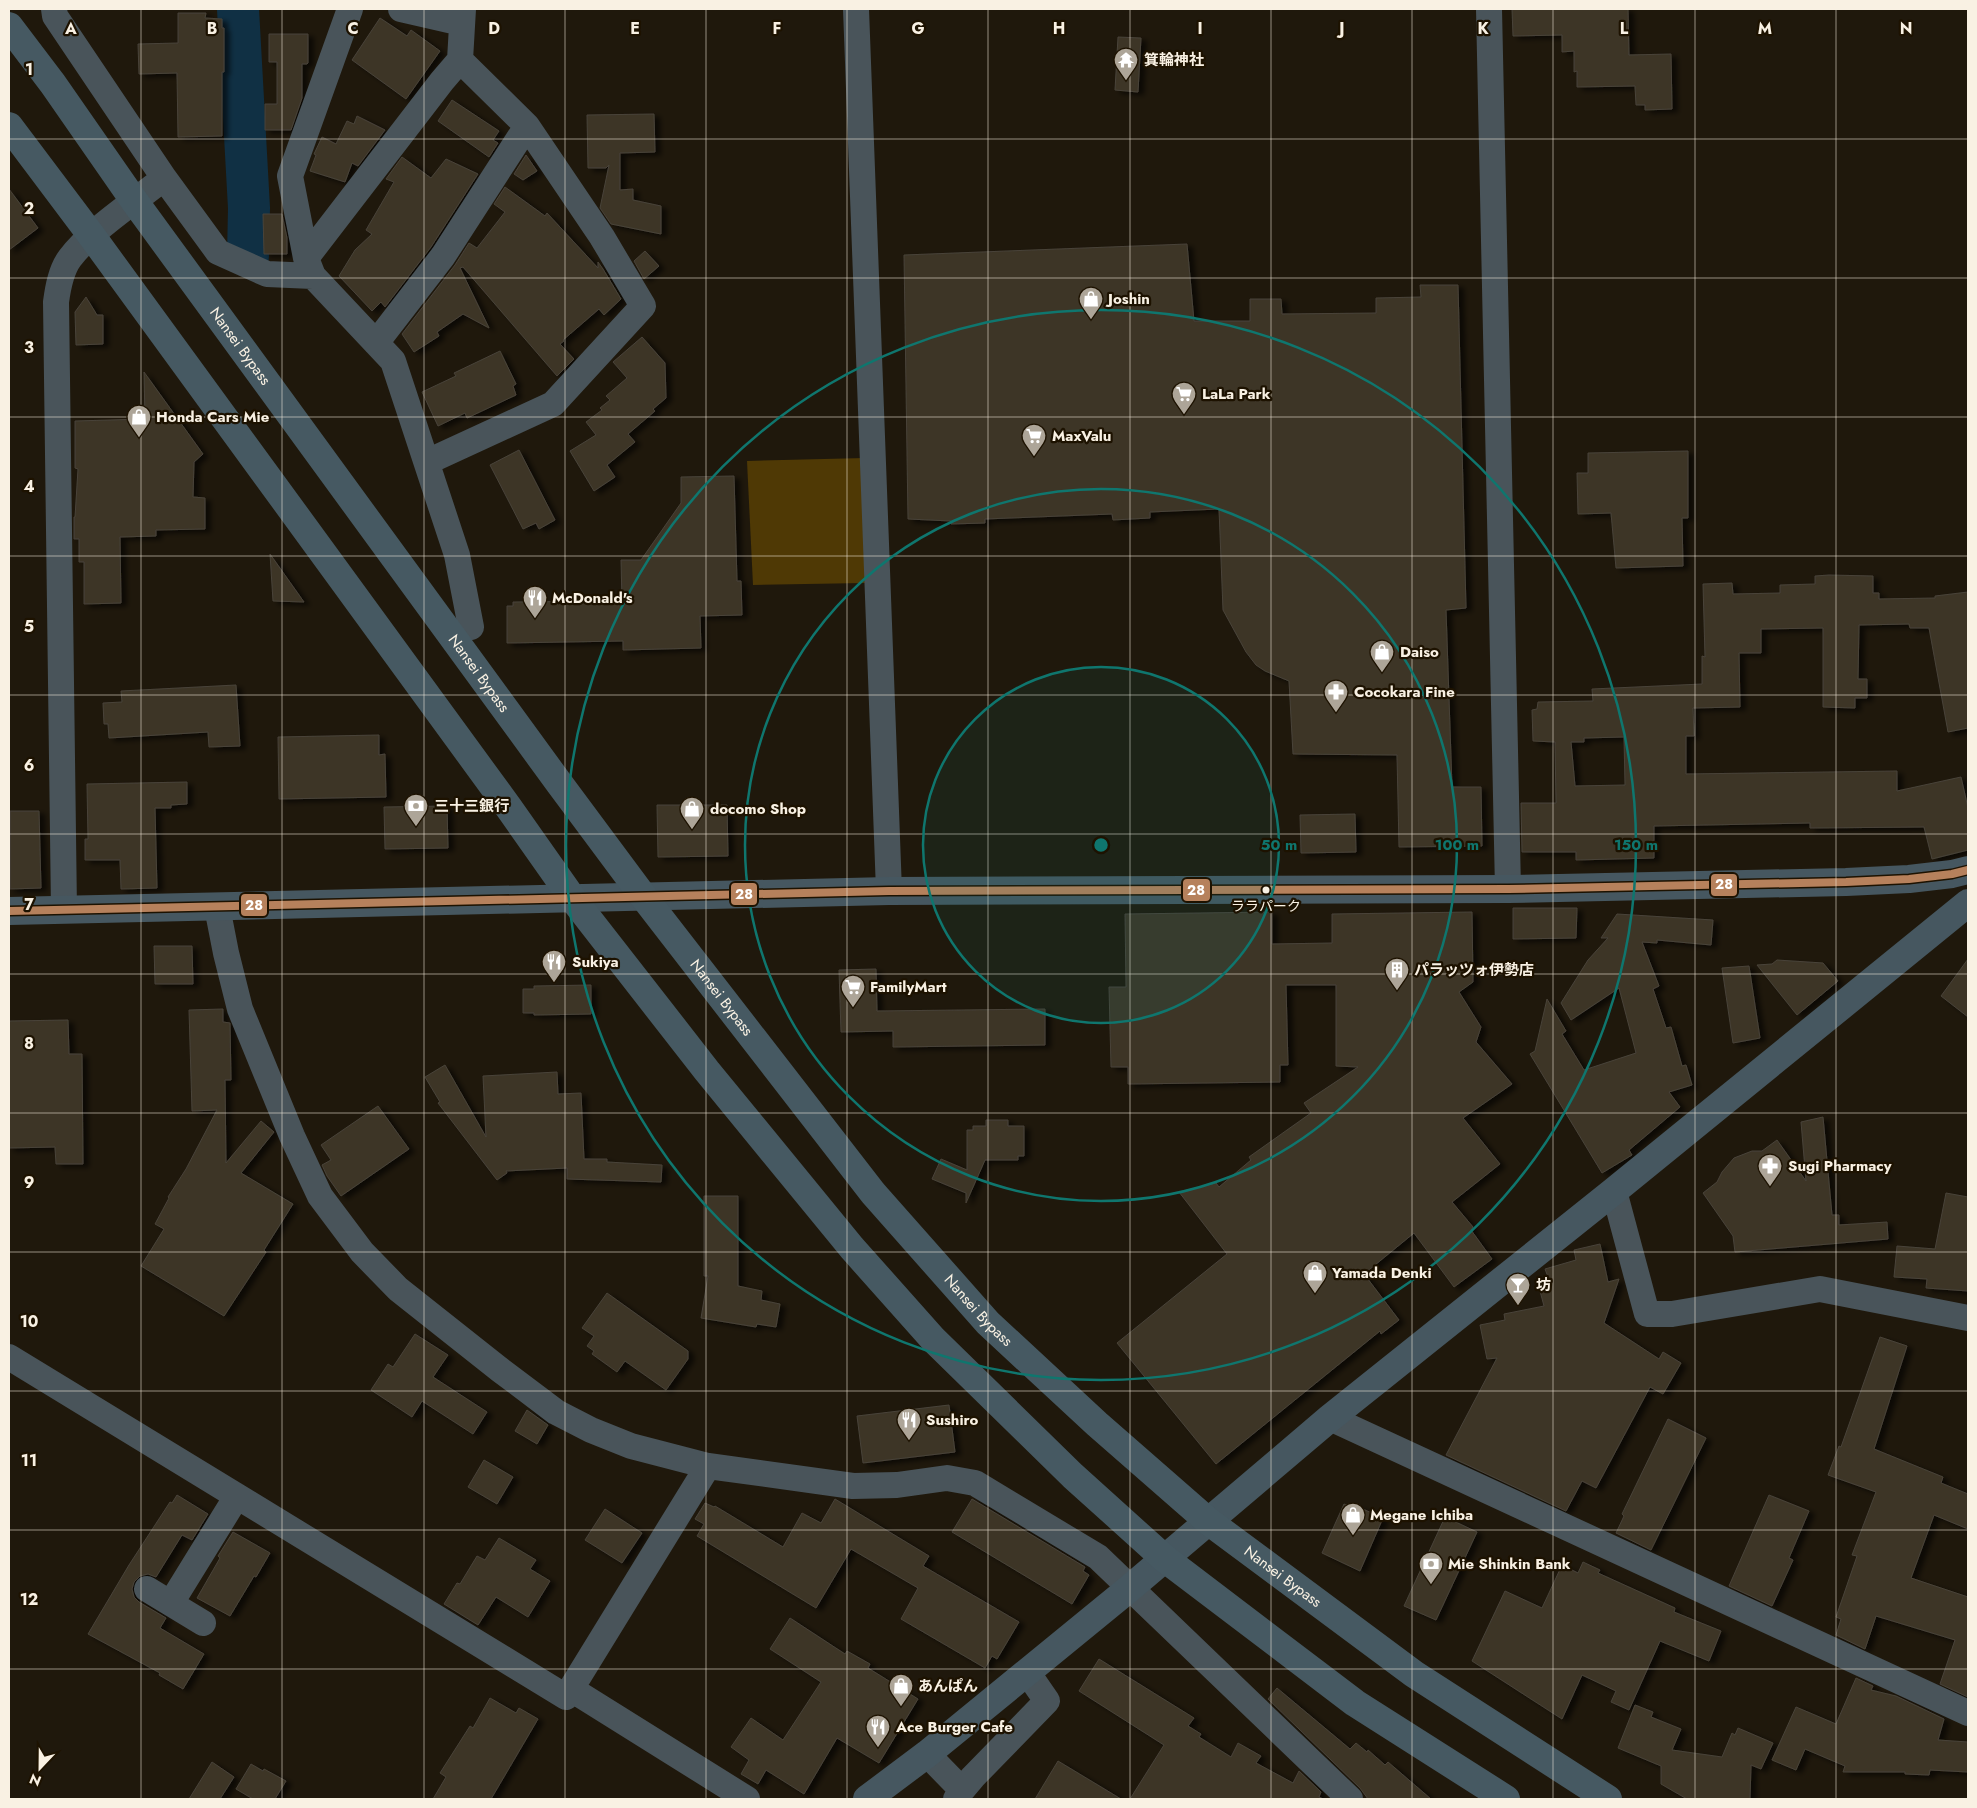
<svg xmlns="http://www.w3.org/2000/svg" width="1977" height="1808" font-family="Jost,'Noto Sans JP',sans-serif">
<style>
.green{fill:#4f3905}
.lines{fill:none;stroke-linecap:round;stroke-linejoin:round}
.river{stroke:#103044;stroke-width:42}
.building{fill:#3c3528;stroke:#494339;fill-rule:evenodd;filter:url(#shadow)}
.street{stroke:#49545a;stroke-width:26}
.secondary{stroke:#465760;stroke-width:28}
.highway{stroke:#465962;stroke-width:28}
.bus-1-casing{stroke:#1d1200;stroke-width:11}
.bus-1{stroke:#b6815c;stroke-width:8}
.grid{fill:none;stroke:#f9f1e3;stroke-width:1;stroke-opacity:0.55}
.ring{fill:none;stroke:#0f766e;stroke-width:2.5}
.bus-dot{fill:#f9f1e3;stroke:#1d1200;stroke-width:2}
.labels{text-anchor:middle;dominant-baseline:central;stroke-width:4.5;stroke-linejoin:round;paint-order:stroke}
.bus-label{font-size:14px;fill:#f9f1e3;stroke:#1d1200}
.poi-label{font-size:15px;font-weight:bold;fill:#f9f1e3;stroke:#1d1200;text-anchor:start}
.street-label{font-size:15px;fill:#f9f1e3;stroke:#1d1200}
.grid-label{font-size:16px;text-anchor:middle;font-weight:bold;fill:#f9f1e3;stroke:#1d1200;stroke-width:4.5;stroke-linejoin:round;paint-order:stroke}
.centre{fill:#0f766e;stroke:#1d1200;stroke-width:2.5}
.ring-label{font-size:15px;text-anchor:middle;font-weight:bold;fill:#0f766e;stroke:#1d1200;stroke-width:4.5;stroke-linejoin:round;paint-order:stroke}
.line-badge{stroke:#1d1200;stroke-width:2}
.badge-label{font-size:14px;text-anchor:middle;font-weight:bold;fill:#fff}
</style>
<defs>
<filter id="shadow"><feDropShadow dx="5.5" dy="3" stdDeviation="2.5" flood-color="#0009"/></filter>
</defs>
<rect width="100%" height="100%" fill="#1f180c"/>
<path class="green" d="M865 458V583L753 585 747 461Z"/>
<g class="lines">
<path class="river" d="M238 9 249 208 248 256"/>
</g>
<path class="building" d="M1512 9H1628L1629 55 1671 54 1672 109 1645 110V105H1636L1635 86 1577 87V71L1574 72V51L1562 52V35L1513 36Z
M178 13H206L205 18 222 19V28H224V72H222V136L178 137 177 73 139 74 138 44 178 43Z
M380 18 407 36 411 30 440 51 406 99 352 60Z
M269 34H308V63L307 64H302V98L291 130H265V104H277V62H269Z
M1118 37 1141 38 1138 92 1115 90Z
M452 100 499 131 493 140 498 143 489 157 438 121Z
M654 114 655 152 620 153V190L633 189V200L661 206V234L611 224 600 208 609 165 606 168H588L587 115Z
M357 116 385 130 358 166 352 163 345 182 310 171 316 155 314 154 322 137 336 144 347 121 354 124Z
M526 155 537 171 523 180 514 174Z
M402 157 431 178 446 159 478 174 431 247 385 307 381 302 372 311 339 276 355 250 372 234 366 230 394 182 386 179Z
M505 187 545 216 547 213 598 268V262L603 269 621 299 604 315 599 309 563 340 564 341 560 344 574 359 557 376 463 267 460 268 489 328 463 314 437 332 439 336 414 352 402 334 455 265 469 243 477 248 505 212 494 204Z
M9 189 38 228 9 250Z
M263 214H282L287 238V254H264Z
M1187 244 1194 321H1250V299H1281L1282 314 1376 313V298L1421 297 1420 285H1458L1466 608 1446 610 1452 787H1481L1482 846 1399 847 1397 755 1293 754 1289 681 1265 671 1256 665 1246 652 1223 610 1219 509 1150 512V518L1113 520 1112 514 985 519V523L951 524V521L908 519 904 255Z
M645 251 659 266 644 279 634 261Z
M86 297 97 315H103V344L76 345 75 312Z
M642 337 665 363 666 398 653 409 655 411 628 434 635 442 607 465 615 477 594 491 570 451 596 435 586 422 602 410 600 408 610 400 606 396 627 378 613 362Z
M500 351 516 384 513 386 516 395 467 418 465 413 438 426 422 392 456 376 454 373Z
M144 372 203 454 194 462 193 497 205 498V529L156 530V536L120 537 121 603 84 604V562H79V539H74V517H75L78 469 75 468V421L145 419Z
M519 450 555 520 539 529 536 523 523 529 490 465Z
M1688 451V518H1682L1683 566 1616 568 1611 513 1578 514 1577 473H1588V453Z
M734 476 737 581H741L742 615 700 616 701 648 623 650V641L507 643V606H513V602L622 601 621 560H641L681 503V477Z
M270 554 304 602 273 601Z
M1829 575 1873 576V593H1879V599L1935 598V596L1968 592V728L1948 732 1929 628H1910L1909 624 1859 625 1858 679H1867V698H1855V708L1823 707V628L1761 629V653H1739L1740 707 1693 708 1694 736H1686V774L1897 771V791L1961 777 1968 808V850L1932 859 1924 827 1810 828V823L1654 826V858L1576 860V852H1522L1521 803H1556L1555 742 1533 741 1532 710 1537 709 1538 702 1593 701 1592 689 1702 684V656L1705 657 1703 584 1732 583 1733 594 1780 593V585L1815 584V576ZM1624 737 1625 785 1575 786 1571 742H1584V738Z
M236 685 240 746 209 747 208 732 109 738 108 724H104L103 703 122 702 121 691Z
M379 735V755L385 754 386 797 279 799 278 737Z
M187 782V804L171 805V808H155L157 888 121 889 120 860H85V839H88L87 784Z
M657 805H727L728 856 658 857Z
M447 806 448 848 385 849 384 807Z
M10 811H39L41 888 10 889Z
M1355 814 1356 852 1301 853 1300 815Z
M1513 908H1577L1576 938 1513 939Z
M1272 912V944L1332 943V914L1472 912 1473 982 1459 992 1481 1027 1476 1042 1512 1084 1463 1118 1500 1164 1452 1202 1473 1227 1471 1230 1492 1259 1454 1287 1414 1233 1364 1274 1399 1320 1381 1334 1380 1331 1216 1464 1117 1343 1227 1254 1179 1192 1216 1183 1219 1187 1251 1160 1249 1157 1311 1113 1304 1103 1358 1067 1336 1066V985H1286L1288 1065H1280V1082L1128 1084V1067H1111L1109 987H1126L1125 914Z
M1617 914 1713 920 1711 945 1657 940V943L1642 942 1659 986 1653 989 1666 1028 1671 1027 1682 1066 1686 1065 1692 1085 1669 1092 1680 1107 1629 1150 1632 1155 1602 1173 1530 1054 1535 1051 1547 999 1566 1031 1562 1034 1584 1070 1636 1053 1619 988 1571 1020 1561 1003 1588 960 1608 938H1601Z
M154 946H192L193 984H155Z
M1968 959V1017L1941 996Z
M1777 960 1823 963 1838 981 1797 1015 1757 965 1772 964Z
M1749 966 1760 1038 1733 1043 1722 968Z
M876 969 877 1011 1045 1009V1045L893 1047V1031L841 1032 839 970Z
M591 985V1014L534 1015V1013H523V989H534V986Z
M223 1009V1022L230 1023 231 1080H225L226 1163 261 1121 274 1132 241 1173 293 1204 264 1250 266 1252 224 1316 141 1266 164 1229 155 1224 169 1198 168 1197 186 1169 217 1110 192 1111 189 1010Z
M68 1020 69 1054H82L83 1164H56L55 1147 9 1148V1021Z
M445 1065 486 1137 483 1076 557 1072 558 1094 581 1093 584 1159H607V1162L662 1165 661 1182 567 1179V1168L506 1171 507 1173 497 1180 438 1103 440 1102 425 1077Z
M378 1106 409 1149 341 1196 327 1176 322 1165 331 1160 321 1145Z
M1823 1117 1832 1215H1839V1225L1887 1222 1888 1239 1735 1252 1733 1236 1703 1193 1717 1182 1722 1172 1734 1158 1752 1151H1762L1777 1140 1806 1181 1801 1122Z
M986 1120H1008V1126H1024V1156H1018V1160H985L966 1203V1193L932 1179 941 1159 967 1170V1130H973V1126H986Z
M1946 1193 1968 1197V1291L1926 1288 1927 1279 1894 1277 1897 1246 1935 1249Z
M704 1196H738V1286L762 1291 761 1300 780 1304 776 1327 757 1324 756 1327 701 1318 708 1276H704Z
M1600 1244 1608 1282 1619 1279 1604 1323 1659 1359 1663 1352 1681 1363 1663 1394 1650 1387 1596 1488 1582 1481 1566 1511 1446 1455 1497 1358 1487 1359 1480 1325 1505 1320 1504 1314 1544 1306 1537 1280 1548 1277 1545 1269 1576 1260 1574 1250Z
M607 1293 688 1351V1359L666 1390 625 1361 617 1372 592 1354 594 1351 587 1346 594 1336 582 1328Z
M415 1334 448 1355 433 1377 487 1412 473 1434 422 1401 412 1417 371 1390 388 1364 393 1367Z
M1880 1337 1907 1346 1874 1449 1943 1477 1941 1483 1968 1494V1529L1934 1515 1911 1578 1968 1597V1697L1940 1684 1955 1640 1876 1616 1865 1649 1836 1635 1841 1619 1836 1617 1857 1556 1852 1555 1876 1492 1828 1475 1839 1446 1841 1447Z
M949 1405 955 1452 863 1463 857 1416Z
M527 1410 548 1425 537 1444 515 1431Z
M1668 1419 1706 1438 1651 1550 1616 1533 1624 1516 1622 1514Z
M484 1460 513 1477 497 1504 468 1487Z
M177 1495 208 1514 192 1540 182 1535 156 1577 148 1574 140 1576 134 1582 132 1589 134 1597 139 1602 166 1618 160 1628 204 1654 183 1689 159 1675 160 1673 88 1634 129 1565 170 1502 172 1503Z
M1769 1495 1809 1511 1789 1558 1793 1560 1772 1606 1729 1586Z
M835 1499 929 1556 923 1566 1019 1622 997 1659 992 1656 985 1668 901 1619 918 1588 851 1549 816 1608 697 1536 704 1524 695 1519 705 1503 714 1507 715 1506 783 1547 802 1513 821 1523Z
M972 1499 1085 1567 1083 1571 1089 1575 1072 1604 952 1532Z
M1344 1504 1355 1509 1356 1506 1383 1518 1360 1571 1322 1553Z
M605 1509 642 1533 622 1563 585 1540Z
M1445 1517 1477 1532 1436 1620 1404 1606Z
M233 1532 270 1553 256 1577 254 1576 230 1616 197 1598 220 1558 218 1556Z
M499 1538 536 1560 530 1569 550 1581 528 1617 496 1597 478 1625 444 1604 457 1583 460 1584 477 1556 485 1560Z
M1583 1562 1600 1570 1598 1573 1675 1608 1674 1612 1721 1631 1709 1661 1660 1641 1629 1710 1611 1702 1616 1691 1582 1675 1562 1719 1472 1661 1505 1591 1542 1608 1562 1565 1578 1573Z
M790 1618 845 1654 847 1651 870 1664 868 1668 918 1699 879 1763 837 1738 804 1794 766 1770 758 1784 741 1774 749 1760 731 1747 751 1718 783 1740 821 1682 770 1649Z
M1099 1659 1194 1718 1188 1726 1201 1734 1199 1737 1231 1757 1238 1743 1261 1756 1256 1763 1293 1783 1299 1771 1321 1792 1319 1797 1323 1799H1130L1164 1745 1079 1691Z
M1856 1678 1873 1686 1871 1690 1896 1696 1944 1719 1938 1740 1968 1742V1772L1930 1770 1929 1775 1905 1774V1772H1843L1845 1766 1805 1749 1796 1770 1772 1760 1796 1707 1836 1724Z
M1277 1688 1350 1749 1356 1743 1367 1752 1368 1750 1385 1765 1388 1762 1431 1799H1368L1360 1788 1268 1699Z
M490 1698 516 1713 519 1708 538 1719 491 1799H433L446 1777 440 1773 470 1726 473 1728Z
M1635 1705 1653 1712 1651 1717 1681 1729 1672 1750 1722 1757 1732 1733 1735 1735 1738 1728 1773 1743 1761 1769 1751 1765 1750 1799H1687L1661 1784V1766L1618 1748Z
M1058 1761 1121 1799H1035Z
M212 1762 234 1777 220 1799H189Z
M251 1764 263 1771 264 1769 286 1781 275 1799H253L236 1789Z"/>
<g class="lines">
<path class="street" d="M54 9 55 16 164 178C136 201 91 230 70 258 61 270 58 287 56 302L64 910
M401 9 462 23
M463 9 460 60 442 81 306 258 313 276 393 361 457 555 471 627
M856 9 889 891
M1489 9 1508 889
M164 178 218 252 267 274 313 276
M306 258 290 176 350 9
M376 343 443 256 527 126 460 60
M427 462 553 404 643 306 602 237 527 126
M217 907 226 953 240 1009 292 1136 320 1196 362 1252 398 1289 499 1369 556 1412 591 1430 631 1446 708 1466 853 1486 897 1485 947 1478 975 1483 1098 1557 1350 1799
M1614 1191 1647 1314H1672L1820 1289 1968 1318
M9 1357 566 1697 708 1466
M1330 1418 1968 1713
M147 1589 203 1623
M171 1603 237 1496
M571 1689 747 1799
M927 1754 962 1790 956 1799
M962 1790 973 1777 1047 1701 1027 1672"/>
<path class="secondary" d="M9 911 889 891 1508 889 1846 882 1909 879 1952 874 1968 870
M867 1799 927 1754 1130 1588 1330 1418 1614 1191 1968 903"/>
<g class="highway">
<path id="s1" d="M9 26 53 84 135 202 559 783 643 896 873 1193 988 1323 1097 1424 1208 1521 1414 1674 1608 1799"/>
<path d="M9 126 91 235 509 808 573 899 707 1071 852 1248 933 1339 1073 1476 1164 1558 1355 1703 1506 1799"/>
</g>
<defs>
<path id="bus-1" d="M9 911 889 891 1508 889 1846 882 1909 879 1952 874 1968 870"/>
</defs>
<use href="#bus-1" class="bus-1-casing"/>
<use href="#bus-1" class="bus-1"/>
</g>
<path class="grid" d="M141 9V1799M282 9V1799M424 9V1799M565 9V1799M706 9V1799M847 9V1799M988 9V1799M1130 9V1799M1271 9V1799M1412 9V1799M1553 9V1799M1695 9V1799M1836 9V1799M9 139H1968M9 278H1968M9 417H1968M9 556H1968M9 695H1968M9 834H1968M9 974H1968M9 1113H1968M9 1252H1968M9 1391H1968M9 1530H1968M9 1669H1968"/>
<circle cx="1101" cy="845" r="178" fill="#0f766e" fill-opacity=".12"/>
<g class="ring">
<circle cx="1101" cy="845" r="178"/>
<circle cx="1101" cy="845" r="356"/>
<circle cx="1101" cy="845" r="535"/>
</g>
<defs>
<symbol id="temple-pin" viewBox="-11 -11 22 30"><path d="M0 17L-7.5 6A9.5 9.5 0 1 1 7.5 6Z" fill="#ada598" stroke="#1d1200"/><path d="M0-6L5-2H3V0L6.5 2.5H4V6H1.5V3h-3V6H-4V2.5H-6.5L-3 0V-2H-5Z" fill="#fff"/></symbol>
<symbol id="shop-pin" viewBox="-11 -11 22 30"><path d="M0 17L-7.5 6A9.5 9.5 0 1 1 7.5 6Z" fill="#ada598" stroke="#1d1200"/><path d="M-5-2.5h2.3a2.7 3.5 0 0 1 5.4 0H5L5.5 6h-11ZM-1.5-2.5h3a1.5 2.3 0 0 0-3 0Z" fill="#fff"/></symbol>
<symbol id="supermarket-pin" viewBox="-11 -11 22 30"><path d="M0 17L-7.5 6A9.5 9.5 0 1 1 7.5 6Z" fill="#ada598" stroke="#1d1200"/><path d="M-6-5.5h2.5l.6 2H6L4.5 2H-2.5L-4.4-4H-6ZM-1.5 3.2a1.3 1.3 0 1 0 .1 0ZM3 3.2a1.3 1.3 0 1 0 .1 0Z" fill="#fff"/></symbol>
<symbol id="restaurant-pin" viewBox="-11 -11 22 30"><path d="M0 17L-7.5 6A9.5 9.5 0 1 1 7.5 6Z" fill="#ada598" stroke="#1d1200"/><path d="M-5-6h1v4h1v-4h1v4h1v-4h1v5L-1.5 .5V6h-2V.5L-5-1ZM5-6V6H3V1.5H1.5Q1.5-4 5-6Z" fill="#fff"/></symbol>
<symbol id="pharmacy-pin" viewBox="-11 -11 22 30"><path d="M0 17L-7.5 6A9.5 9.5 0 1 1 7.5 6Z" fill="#ada598" stroke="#1d1200"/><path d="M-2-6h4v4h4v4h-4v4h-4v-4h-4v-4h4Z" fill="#fff"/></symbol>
<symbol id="bank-pin" viewBox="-11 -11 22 30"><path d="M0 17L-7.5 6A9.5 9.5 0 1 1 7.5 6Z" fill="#ada598" stroke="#1d1200"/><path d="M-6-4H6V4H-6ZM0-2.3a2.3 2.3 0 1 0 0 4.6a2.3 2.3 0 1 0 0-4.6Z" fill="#fff"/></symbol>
<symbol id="building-pin" viewBox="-11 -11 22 30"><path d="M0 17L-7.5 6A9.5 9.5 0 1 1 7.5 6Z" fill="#ada598" stroke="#1d1200"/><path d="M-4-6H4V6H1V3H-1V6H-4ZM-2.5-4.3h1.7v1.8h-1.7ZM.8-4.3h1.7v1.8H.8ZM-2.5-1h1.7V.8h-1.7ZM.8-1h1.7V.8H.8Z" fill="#fff"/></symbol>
<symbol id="bar-pin" viewBox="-11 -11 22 30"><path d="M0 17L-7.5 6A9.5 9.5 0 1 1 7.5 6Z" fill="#ada598" stroke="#1d1200"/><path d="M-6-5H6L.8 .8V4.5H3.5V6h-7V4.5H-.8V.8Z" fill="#fff"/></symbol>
</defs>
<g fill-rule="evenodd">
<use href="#temple-pin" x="1112" y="46" width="28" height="38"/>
<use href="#shop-pin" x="1077" y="285" width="28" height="38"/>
<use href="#supermarket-pin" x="1170" y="380" width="28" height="38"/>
<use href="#shop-pin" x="125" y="403" width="28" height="38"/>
<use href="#supermarket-pin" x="1020" y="422" width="28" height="38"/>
<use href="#restaurant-pin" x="521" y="584" width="28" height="38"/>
<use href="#shop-pin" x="1368" y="638" width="28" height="38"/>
<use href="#pharmacy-pin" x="1322" y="678" width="28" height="38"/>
<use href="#bank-pin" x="402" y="792" width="28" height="38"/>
<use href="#shop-pin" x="678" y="795" width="28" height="38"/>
<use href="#restaurant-pin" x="540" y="948" width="28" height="38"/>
<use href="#building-pin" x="1383" y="956" width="28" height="38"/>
<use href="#supermarket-pin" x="839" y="973" width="28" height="38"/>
<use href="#pharmacy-pin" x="1756" y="1152" width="28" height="38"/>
<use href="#shop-pin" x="1301" y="1259" width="28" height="38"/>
<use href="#bar-pin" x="1504" y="1271" width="28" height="38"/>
<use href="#restaurant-pin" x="895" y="1406" width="28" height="38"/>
<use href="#shop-pin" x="1339" y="1501" width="28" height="38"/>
<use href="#bank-pin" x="1417" y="1550" width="28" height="38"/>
<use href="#shop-pin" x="887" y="1672" width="28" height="38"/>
<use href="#restaurant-pin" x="864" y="1713" width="28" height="38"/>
</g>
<circle class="bus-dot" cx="1266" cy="890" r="4.5"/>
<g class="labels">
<g class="bus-label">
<text x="1266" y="906">ララパーク</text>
</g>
<g class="poi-label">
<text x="1144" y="60">箕輪神社</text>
<text x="1108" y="299">Joshin</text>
<text x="1202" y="394">LaLa Park</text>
<text x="156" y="417">Honda Cars Mie</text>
<text x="1052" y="436">MaxValu</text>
<text x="552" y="598">McDonald's</text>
<text x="1400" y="652">Daiso</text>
<text x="1354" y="692">Cocokara Fine</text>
<text x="434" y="806">三十三銀行</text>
<text x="710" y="809">docomo Shop</text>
<text x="572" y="962">Sukiya</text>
<text x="1414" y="970">パラッツォ伊勢店</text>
<text x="870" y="987">FamilyMart</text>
<text x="1788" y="1166">Sugi Pharmacy</text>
<text x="1332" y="1273">Yamada Denki</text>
<text x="1536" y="1285">坊</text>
<text x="926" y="1420">Sushiro</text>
<text x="1370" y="1515">Megane Ichiba</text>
<text x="1448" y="1564">Mie Shinkin Bank</text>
<text x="918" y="1686">あんぱん</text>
<text x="896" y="1727">Ace Burger Cafe</text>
</g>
<g class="street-label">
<text stroke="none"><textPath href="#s1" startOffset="395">Nansei Bypass</textPath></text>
<text stroke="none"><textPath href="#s1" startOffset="800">Nansei Bypass</textPath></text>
<text stroke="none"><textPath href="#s1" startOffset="1205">Nansei Bypass</textPath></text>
<text stroke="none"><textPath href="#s1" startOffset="1610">Nansei Bypass</textPath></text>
<text stroke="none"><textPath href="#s1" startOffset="2015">Nansei Bypass</textPath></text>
</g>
</g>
<g class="grid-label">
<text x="71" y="34">A</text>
<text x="212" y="34">B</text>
<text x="353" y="34">C</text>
<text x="494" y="34">D</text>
<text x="635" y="34">E</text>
<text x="777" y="34">F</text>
<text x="918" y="34">G</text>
<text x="1059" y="34">H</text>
<text x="1200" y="34">I</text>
<text x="1342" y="34">J</text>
<text x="1483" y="34">K</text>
<text x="1624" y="34">L</text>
<text x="1765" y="34">M</text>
<text x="1906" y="34">N</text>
<text x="29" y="75">1</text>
<text x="29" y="214">2</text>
<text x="29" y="353">3</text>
<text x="29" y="492">4</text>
<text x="29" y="632">5</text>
<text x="29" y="771">6</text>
<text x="29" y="910">7</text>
<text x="29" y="1049">8</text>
<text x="29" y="1188">9</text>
<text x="29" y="1327">10</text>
<text x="29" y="1466">11</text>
<text x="29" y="1605">12</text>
</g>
<circle cx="1101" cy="845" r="8" class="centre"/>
<g class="ring-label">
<text x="1279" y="850">50 m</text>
<text x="1457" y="850">100 m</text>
<text x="1636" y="850">150 m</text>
</g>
<g class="line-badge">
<rect x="1710" y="873" width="28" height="24" rx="5" fill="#b6815c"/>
<rect x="1182" y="878" width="29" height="24" rx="5" fill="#b6815c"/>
<rect x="730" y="882" width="28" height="24" rx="5" fill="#b6815c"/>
<rect x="240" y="893" width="28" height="24" rx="5" fill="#b6815c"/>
</g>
<g class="badge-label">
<text x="1724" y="889">28</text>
<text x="1196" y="895">28</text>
<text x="744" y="899">28</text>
<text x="254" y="910">28</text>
</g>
<rect width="1977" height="1808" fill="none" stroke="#f9f1e3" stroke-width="20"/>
<g transform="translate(40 1768) rotate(202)" stroke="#1d1200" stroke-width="4" paint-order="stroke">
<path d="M0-4L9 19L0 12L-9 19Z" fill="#f9f1e3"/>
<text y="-8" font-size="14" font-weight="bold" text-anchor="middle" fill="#f9f1e3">N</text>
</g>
</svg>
